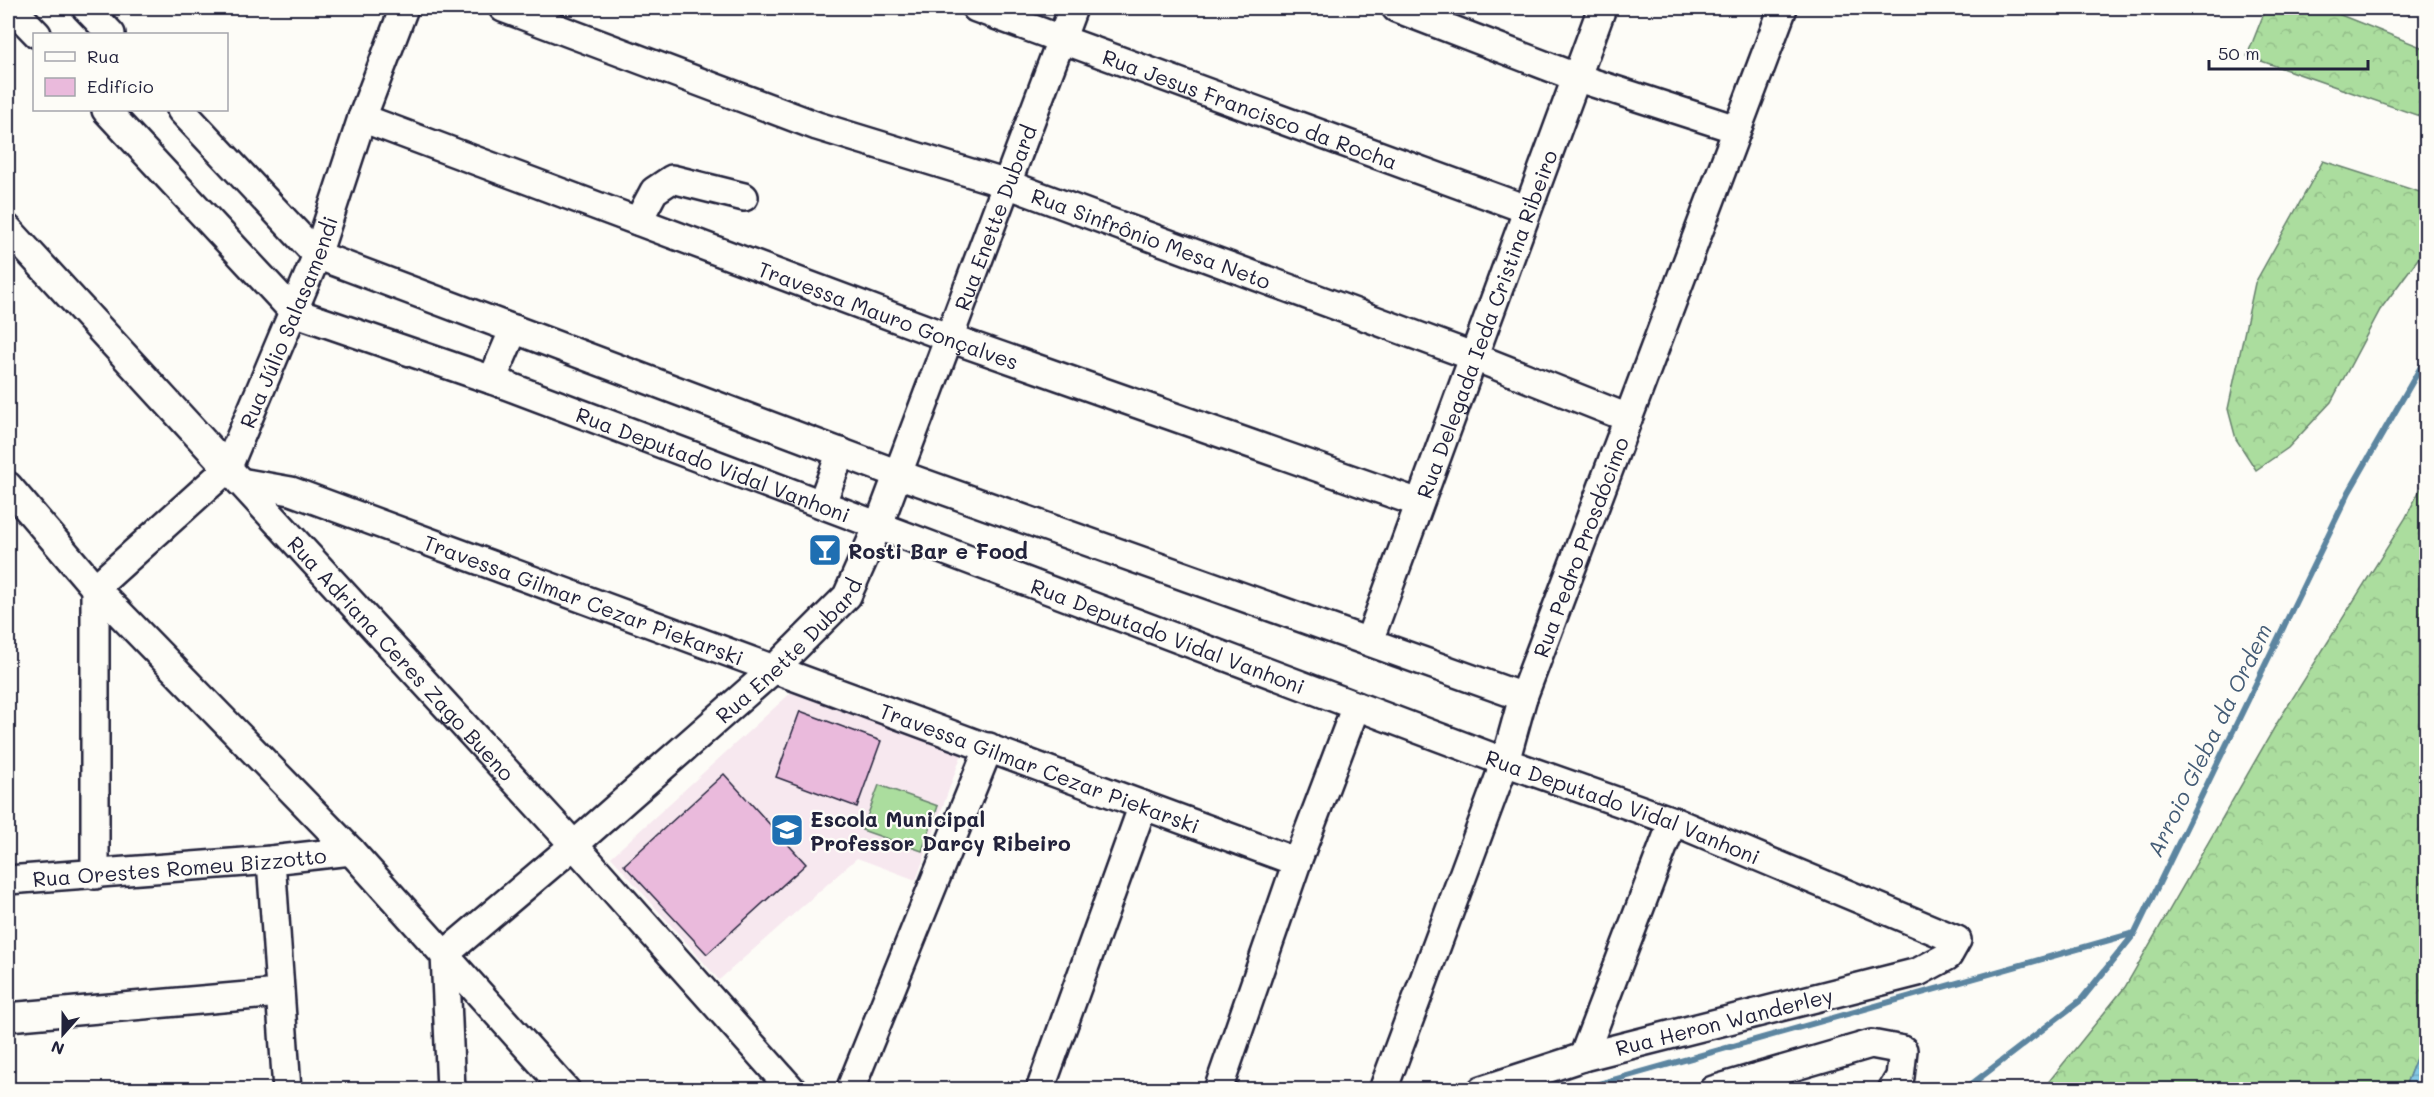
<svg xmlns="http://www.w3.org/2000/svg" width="2434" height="1097" font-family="Mali,sans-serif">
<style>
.built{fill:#f7e8ef}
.green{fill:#abdd9e;stroke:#66806c;stroke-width:1.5}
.forest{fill:url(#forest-crowns);stroke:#66806c;stroke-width:1.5}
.water{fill:url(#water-rules);stroke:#5c85a0;stroke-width:1.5}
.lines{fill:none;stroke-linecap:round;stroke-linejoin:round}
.stream{stroke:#5c85a0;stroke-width:6}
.building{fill:#eabadc;stroke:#22223b;stroke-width:1.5}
.minor-casing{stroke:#22223b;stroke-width:32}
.minor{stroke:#fdfcf7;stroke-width:27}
.labels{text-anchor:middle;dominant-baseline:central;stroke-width:4.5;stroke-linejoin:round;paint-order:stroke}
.street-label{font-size:21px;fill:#22223b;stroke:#fdfcf7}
.poi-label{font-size:21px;font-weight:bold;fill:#22223b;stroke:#fdfcf7;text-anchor:start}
.water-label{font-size:22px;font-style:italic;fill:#445c76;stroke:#fdfcf7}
</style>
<defs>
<pattern id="forest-crowns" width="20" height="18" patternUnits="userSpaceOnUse" patternTransform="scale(1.5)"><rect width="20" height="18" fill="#abdd9e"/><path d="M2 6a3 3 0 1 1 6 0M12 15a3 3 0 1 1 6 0" fill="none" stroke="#93bd89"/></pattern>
<pattern id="water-rules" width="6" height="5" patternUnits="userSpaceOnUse" patternTransform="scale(1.5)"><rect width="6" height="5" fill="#83c7e4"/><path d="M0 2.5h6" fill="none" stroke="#71abc4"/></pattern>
</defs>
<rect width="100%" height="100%" fill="#fdfcf7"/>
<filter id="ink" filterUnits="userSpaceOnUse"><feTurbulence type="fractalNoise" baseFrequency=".0167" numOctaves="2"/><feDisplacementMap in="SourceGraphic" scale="12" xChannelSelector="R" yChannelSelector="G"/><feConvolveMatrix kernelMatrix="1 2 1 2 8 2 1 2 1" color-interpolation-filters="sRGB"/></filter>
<g filter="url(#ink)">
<path class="built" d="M795 689 963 751 916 880 857 858 719 980 611 857Z"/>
<path class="green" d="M879 785 938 806 922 851 862 830Z"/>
<path class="forest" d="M2266 8H2323L2426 49V114L2422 117 2247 56Z
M2323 161 2426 194V248L2380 310 2331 402 2288 448 2256 470 2236 439 2228 409 2255 283Z
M2426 478V1033L2404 1089 2042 1090 2125 987 2277 723 2405 519Z"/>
<path class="water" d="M2426 1033V1089H2404Z"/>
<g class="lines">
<path class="stream" d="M1578 1090 2134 933
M1964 1090 2081 1000 2135 933 2349 492 2426 358"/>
</g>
<path class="building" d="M800 711 881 741 857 807 776 777Z
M724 774 806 864 707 954 624 865Z"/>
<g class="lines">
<defs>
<g id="minor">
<path d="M12 8 37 34"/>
<path d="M86 8 111 34"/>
<path id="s1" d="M503 8 817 126 1007 184 1472 356 1628 418"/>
<path id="s2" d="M976 8 1526 209"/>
<path d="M1396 8 1578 78 1736 129"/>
<path id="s3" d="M106 110 294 312 492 380 1505 762 1673 821 1957 940 1948 956 1918 972 1583 1057 1482 1090"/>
<path d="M181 110 317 255 898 474 1523 697"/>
<path id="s4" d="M362 118 947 337 1419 503"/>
<path d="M638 221 654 191 672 179 744 197"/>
<path id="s5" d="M8 229 574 845 792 1090"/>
<path d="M492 380 514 329"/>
<path id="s6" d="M240 482 291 491 1297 862"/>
<path d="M8 486 95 588 351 851 566 1090"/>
<path d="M822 503 841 452"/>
<path id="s7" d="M1369 641 1602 8"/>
<path d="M271 860 287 1090"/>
<path id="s8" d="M95 875V588L227 469 317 255 362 118 404 8"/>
<path id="s9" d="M8 880 271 860 351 851"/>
<path id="s10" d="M445 954 574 845 775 668 847 596 879 524 1073 8"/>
<path d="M445 954 451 1090"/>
<path d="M8 1017 280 993"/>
<path d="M1583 1057 1673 821"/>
<path d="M850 1090 989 747"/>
<path d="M1040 1090 1143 805"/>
<path d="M1218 1090 1297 862 1356 706"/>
<path id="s11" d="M1383 1090 1505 762 1523 697 1783 8"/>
<path d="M1713 1090 1871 1044 1903 1050 1900 1077 1892 1090"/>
</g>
</defs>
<use href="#minor" class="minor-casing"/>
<use href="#minor" class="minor"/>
</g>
</g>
<defs>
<symbol id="bar-square" viewBox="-11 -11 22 22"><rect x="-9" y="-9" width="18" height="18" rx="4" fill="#1f6fb2" stroke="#fdfcf7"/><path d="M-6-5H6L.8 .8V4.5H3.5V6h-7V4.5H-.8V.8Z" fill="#fff"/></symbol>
<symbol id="school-square" viewBox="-11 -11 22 22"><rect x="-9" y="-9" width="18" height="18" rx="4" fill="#1f6fb2" stroke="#fdfcf7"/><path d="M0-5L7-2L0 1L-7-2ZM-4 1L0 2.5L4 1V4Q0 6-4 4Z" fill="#fff"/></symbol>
</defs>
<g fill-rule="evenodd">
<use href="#bar-square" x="806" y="531" width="38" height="38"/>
<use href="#school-square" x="768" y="811" width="38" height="38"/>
</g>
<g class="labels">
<g class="street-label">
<text stroke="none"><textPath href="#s2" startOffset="292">Rua Jesus Francisco da Rocha</textPath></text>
<text stroke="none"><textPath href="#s10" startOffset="945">Rua Enette Dubard</textPath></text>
<text stroke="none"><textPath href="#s1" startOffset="688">Rua Sinfrônio Mesa Neto</textPath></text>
<text stroke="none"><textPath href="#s4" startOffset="562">Travessa Mauro Gonçalves</textPath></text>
<text stroke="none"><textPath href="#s8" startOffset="624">Rua Júlio Salasamendi</textPath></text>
<text stroke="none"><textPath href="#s7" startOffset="338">Rua Delegada Ieda Cristina Ribeiro</textPath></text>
<text stroke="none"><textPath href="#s3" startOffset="722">Rua Deputado Vidal Vanhoni</textPath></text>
<text stroke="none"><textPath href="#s11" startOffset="578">Rua Pedro Prosdócimo</textPath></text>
<text stroke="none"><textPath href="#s6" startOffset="364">Travessa Gilmar Cezar Piekarski</textPath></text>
<text stroke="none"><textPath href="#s3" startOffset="1208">Rua Deputado Vidal Vanhoni</textPath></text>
<text stroke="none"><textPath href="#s10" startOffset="459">Rua Enette Dubard</textPath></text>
<text stroke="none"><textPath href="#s5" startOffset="582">Rua Adriana Ceres Zago Bueno</textPath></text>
<text stroke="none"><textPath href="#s6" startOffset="850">Travessa Gilmar Cezar Piekarski</textPath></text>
<text stroke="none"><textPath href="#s3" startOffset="1694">Rua Deputado Vidal Vanhoni</textPath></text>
<text stroke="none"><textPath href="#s9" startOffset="172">Rua Orestes Romeu Bizzotto</textPath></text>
<text transform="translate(1724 1021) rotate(-14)">Rua Heron Wanderley</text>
</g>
<g class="poi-label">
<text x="848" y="550">Rosti Bar e Food</text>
<text x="810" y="818">Escola Municipal<tspan x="810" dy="24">Professor Darcy Ribeiro</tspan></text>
</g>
<g class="water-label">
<text transform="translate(2209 740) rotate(-64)">Arroio Gleba da Ordem</text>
</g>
</g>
<rect width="2434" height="1097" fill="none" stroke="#fdfcf7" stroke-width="30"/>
<rect x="15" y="15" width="2404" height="1067" fill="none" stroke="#22223b" stroke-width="2" filter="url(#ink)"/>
<rect x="33" y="33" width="195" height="78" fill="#fdfcf7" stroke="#a5a5ac" stroke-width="1.5"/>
<rect x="45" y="52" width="30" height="9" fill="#fdfcf7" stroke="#a5a5ac" stroke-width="1.5"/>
<text x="87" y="63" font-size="18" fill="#22223b">Rua</text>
<rect x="45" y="78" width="30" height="18" fill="#eabadc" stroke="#a5a5ac" stroke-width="1.5"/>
<text x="87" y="93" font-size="18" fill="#22223b">Edifício</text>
<g transform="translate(63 1034) rotate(201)" stroke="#fdfcf7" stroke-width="4.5" paint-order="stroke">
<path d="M0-4.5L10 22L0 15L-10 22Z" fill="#22223b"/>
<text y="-9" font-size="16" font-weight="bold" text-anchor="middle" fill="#22223b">N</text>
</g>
<path d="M2209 60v9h159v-9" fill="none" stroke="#22223b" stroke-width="3"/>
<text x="2218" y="60" font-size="18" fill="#22223b" stroke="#fdfcf7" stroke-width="4.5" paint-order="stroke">50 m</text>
</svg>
